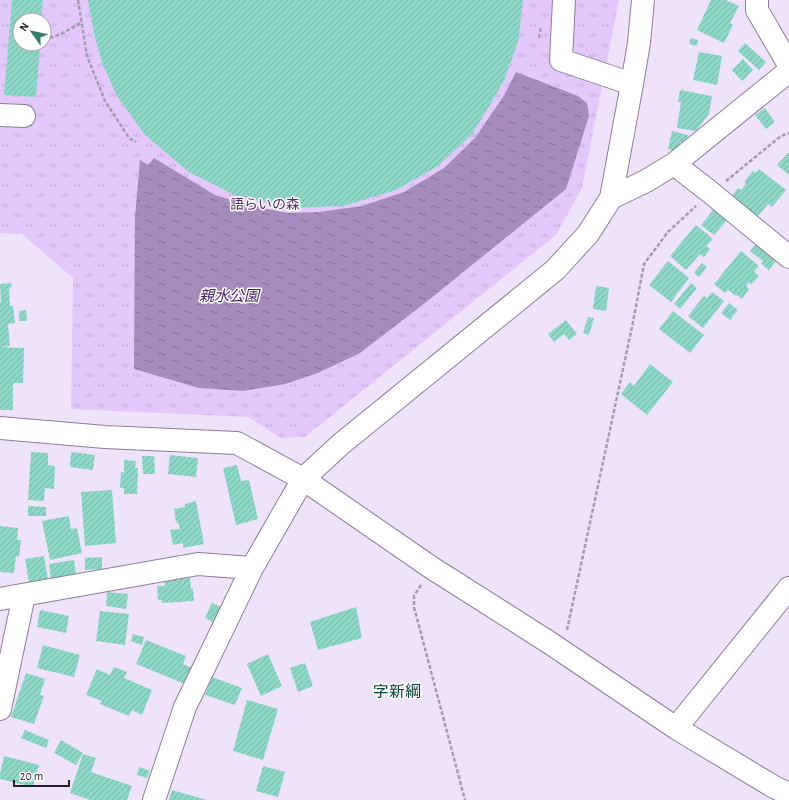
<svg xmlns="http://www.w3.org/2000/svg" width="789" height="800" font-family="'Alegreya Sans','Noto Sans JP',sans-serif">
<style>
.park{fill:url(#park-tufts);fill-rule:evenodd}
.water{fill:url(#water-ripples)}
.building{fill:url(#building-hatch)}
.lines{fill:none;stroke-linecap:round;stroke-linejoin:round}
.minor-casing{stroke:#8c7e99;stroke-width:24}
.path{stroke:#a59bae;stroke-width:2.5;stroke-dasharray:4 2;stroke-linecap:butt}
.minor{stroke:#fff;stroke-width:22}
.labels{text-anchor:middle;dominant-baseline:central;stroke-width:3;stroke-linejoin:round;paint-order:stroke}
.park-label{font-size:14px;fill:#522e6c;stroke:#fff}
.water-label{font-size:15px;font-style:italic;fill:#45215e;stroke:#fff}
.quarter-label{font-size:16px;fill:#054137;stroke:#fff}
</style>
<defs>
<pattern id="park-tufts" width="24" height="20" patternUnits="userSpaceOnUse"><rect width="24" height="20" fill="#e3c9fb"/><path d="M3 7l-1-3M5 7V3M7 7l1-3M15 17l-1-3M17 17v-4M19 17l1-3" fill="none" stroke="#c2acd7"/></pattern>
<pattern id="water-ripples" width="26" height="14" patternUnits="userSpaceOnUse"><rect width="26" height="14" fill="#a68bbd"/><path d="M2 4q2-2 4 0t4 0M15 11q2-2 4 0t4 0" fill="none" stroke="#877199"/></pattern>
<pattern id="building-hatch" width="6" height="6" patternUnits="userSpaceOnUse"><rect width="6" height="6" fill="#8ed7c6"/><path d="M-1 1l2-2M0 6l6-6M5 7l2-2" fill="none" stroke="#7ab8aa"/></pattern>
</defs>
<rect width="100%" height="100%" fill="#efe3fb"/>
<path class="park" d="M0 0H619L582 188 556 235 305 437 281 438 248 417 71 409 73 278 22 234 0 233ZM20 20H44V44H20Z"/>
<path class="water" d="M516 72 578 96 587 103 589 116 566 189 425 303 360 353 318 373 285 384 243 391 199 388 134 369 135 217 140 160 148 165 154 158 215 195 248 205 288 213 319 212 362 206 404 192 444 168 475 138 503 97Z"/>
<path class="building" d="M12 0H43L41 20H20V44H40L36 97 4 95Z
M88 0H523L518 42 504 81 473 133 438 166 396 190 343 206 292 208 237 196 189 172 145 135 117 96 103 65 94 34Z
M711 0H726L739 6 730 23 733 25 724 43 697 30Z
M691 38 698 40 697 46 689 44Z
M745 43 766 62 759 70 738 51Z
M699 52 722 56 717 85 693 80Z
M743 59 753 70 742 81 732 70Z
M680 90 712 96 709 114 696 131 677 128 681 102H678Z
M765 108 775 122 766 129 755 115Z
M672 131 688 135 686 143 680 142 678 151 668 149Z
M789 152V175L777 165Z
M759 169 786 190 772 207 768 204 753 222 727 202 738 188 741 190 746 184 744 182 753 171 756 173Z
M714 209 727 220 714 235 701 225Z
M696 225 713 239 706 246 710 249 704 257 700 254 686 270 670 256Z
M757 243 777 260 769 270 761 264 763 261 750 251Z
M741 251 759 266 754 272 759 276 751 285 749 282 746 286 749 289 742 299 737 295 736 296 728 290 725 293 714 284Z
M668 261 689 278 671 302 649 285Z
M702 263 707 267 699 277 694 273Z
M11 283 12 287 9 288 10 306H13L15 323 8 324 10 346 0 347V302H1L0 284Z
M691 283 697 288 680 309 674 304Z
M596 286 609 288 606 311 593 309Z
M712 292 724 301 703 328 688 316 704 296 707 298Z
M729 303 738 310 730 320 721 313Z
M26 310 27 321H19V311Z
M673 311 704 335 690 353 659 329Z
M588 317 594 318 589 335 583 333Z
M566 320 577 334 569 340 564 334 554 342 548 334Z
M0 347 24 348 23 383H13V410H0Z
M650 364 673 382 647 415 621 394 630 382 634 386Z
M31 452 48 453V465L55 466 54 489 45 488 44 501 28 500Z
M71 452 95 455 93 470 70 467Z
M170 455 198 458 196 477 168 474Z
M142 456H154L155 474H143Z
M124 460 136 461 135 468H138L137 494H124V488H120L121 472 124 473Z
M237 465 241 481 249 480 258 519 236 525 223 468Z
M112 490 116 543 85 546 81 492Z
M196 501 204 544 183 548V543L173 545 170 530 180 529 178 522 176 523 174 509 185 507V504Z
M28 506 46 507V516H28Z
M69 516 71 529 77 528 82 553 50 560 42 521Z
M0 526 18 528 17 540H21L19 557 16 556 14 573 0 572Z
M44 556 48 580 29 583 25 559Z
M102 557V569L85 570V558Z
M74 560 76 575 51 579 49 564Z
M190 578 191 589 193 588 194 601 162 603V600H158L157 586H165L164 580Z
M107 592 128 594 126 609 106 606Z
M212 603 223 608 215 623 205 618Z
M356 607 362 638 318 650 310 622Z
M40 610 69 616 66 633 37 627Z
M100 611 129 614 125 645 96 641Z
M133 634 144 637 142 645 131 641Z
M146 640 186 656 183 664 192 668 185 684 136 664Z
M43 645 80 655 74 677 37 668Z
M268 654 282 686 261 696 247 664Z
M305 663 313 686 298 692 290 668Z
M114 667 127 672 124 678 152 690 142 715 132 710 129 716 100 704 102 701 86 695 97 669 110 675Z
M26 673 45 679 40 695 44 696 34 724 11 717Z
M212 677 242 688 235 705 205 695Z
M247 700 278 709 263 760 233 751Z
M25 730 49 740 46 748 21 738Z
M61 740 83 753 76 765 54 753Z
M83 754 96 758 91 772 132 786 127 800H90L70 793Z
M4 756 39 765 33 787 0 779V774Z
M263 766 285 772 278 797 256 791Z
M139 767 150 771 147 778 137 775Z
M172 790 207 800H169Z"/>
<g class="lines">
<defs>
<path id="minor" d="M564 0 561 60 632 84
M757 0V10L789 65
M0 115 24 116
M674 164 710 192 789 257
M611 198 646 181 674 164 789 71
M0 428 105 437 237 443 303 479 432 568 550 643 676 728 774 787 789 794
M0 599 198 564 252 568
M0 709 24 595
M676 728 789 588
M154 800 185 707 252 568 303 479 341 444 555 270 588 234 611 198 632 84 639 43 643 0"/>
</defs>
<use href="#minor" class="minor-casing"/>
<path class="path" d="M78 0 87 56 105 101 129 138 136 142
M539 38 541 27
M44 40 61 34 82 22
M726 181 781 136 789 133
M421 585 414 596V607L465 800
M567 630 632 327 644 264 668 232 696 206"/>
<use href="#minor" class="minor"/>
</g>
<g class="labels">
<g class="park-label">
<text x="265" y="205">語らいの森</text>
</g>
<g class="water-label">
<text x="229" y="296">親水公園</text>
</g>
<g class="quarter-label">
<text x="397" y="692">字新綱</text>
</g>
</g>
<g transform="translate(32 32) rotate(303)"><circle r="19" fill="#ffffff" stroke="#a6a4a8"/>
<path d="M0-3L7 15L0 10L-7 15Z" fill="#387b6d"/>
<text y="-6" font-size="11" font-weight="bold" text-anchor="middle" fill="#211c26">N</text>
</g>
<path d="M14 780v6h55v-6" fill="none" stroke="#211c26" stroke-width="2"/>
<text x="20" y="780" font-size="12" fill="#211c26" stroke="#ffffff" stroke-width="3" paint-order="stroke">20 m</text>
</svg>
